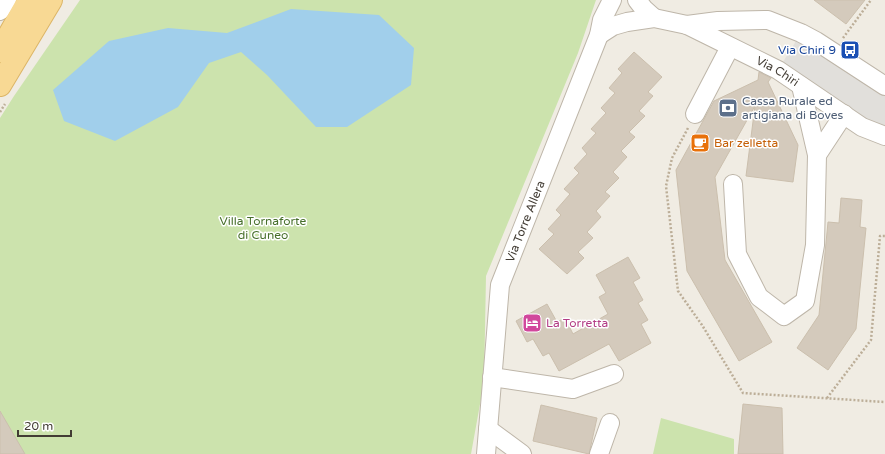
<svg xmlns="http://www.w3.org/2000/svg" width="885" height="454" font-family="'Varela Round',sans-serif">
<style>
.green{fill:#cce3ad}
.parking{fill:#e1dfdb}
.water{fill:#a1cfeb}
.building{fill:#d4cabc;stroke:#cbbfad}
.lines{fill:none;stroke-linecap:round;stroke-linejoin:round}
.minor-casing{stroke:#beb6a9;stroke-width:20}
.major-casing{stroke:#dcb566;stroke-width:24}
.path{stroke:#bcae98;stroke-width:2.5;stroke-dasharray:2 2;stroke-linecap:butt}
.minor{stroke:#fff;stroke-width:18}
.major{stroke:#f8d994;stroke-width:22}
.labels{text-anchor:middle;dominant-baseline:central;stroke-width:3;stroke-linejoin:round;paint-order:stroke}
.transit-label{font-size:12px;fill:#164399;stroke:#fff;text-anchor:end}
.street-label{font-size:12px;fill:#423c34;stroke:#fff}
.service-label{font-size:12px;fill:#4e5e75;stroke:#fff;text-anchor:start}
.food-label{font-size:12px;fill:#c56008;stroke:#fff;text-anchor:start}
.park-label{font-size:12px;fill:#476f2b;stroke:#fff}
.hotel-label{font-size:12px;fill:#b23c85;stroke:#fff;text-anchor:start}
</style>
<rect width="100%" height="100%" fill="#f0ece3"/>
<path class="green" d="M80 0H596L578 53 486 276 484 382 471 454H0V118L14 96Z
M661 418 734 439V454H653Z"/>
<path class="parking" d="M801 33 885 86V136L778 70Z"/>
<path class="water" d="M291 9 379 15 414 48 411 85 347 127H316L267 75 241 52 209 63 178 107 115 141 64 121 53 90 109 41 168 28 227 33Z"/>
<path class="building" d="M814 0H865L846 24Z
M634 52 662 77 648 92 653 96 639 111 645 116 629 132 635 137 621 151 627 157 613 172 619 178 605 192 610 196 596 211 601 217 587 232 593 238 578 252 584 258 567 274 539 249 554 234 548 229 561 215 556 210 570 194 564 189 579 173 574 168 587 154 582 148 596 133 591 129 606 113 601 108 615 93 609 88 622 73 618 69Z
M759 72 771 78 768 82 798 145 793 182 746 176 755 106 715 177 725 260 772 342 739 361 687 271 676 170 714 101 758 80Z
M841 198 862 200 860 227 866 228 856 329 828 370 797 348 819 315 828 222 839 223Z
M628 257 640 278 633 282 643 300 638 303 648 320 641 324 651 343 619 361 609 344 559 371 549 353 543 356 533 339 527 342 516 321 547 304 557 322 565 318 573 334 608 314 599 297 606 293 596 275Z
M743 404 782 408 783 454H738Z
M541 405 597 418 589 454 533 441Z
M0 411 25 454H0Z"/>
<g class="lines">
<defs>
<g id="minor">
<path d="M637 0 644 9 654 18"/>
<path d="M0 11 7 0"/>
<path d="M687 25 718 21 768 20 801 33 816 41 885 86"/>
<path id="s1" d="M599 35 613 26 627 22 654 18 687 25 778 70 862 127 885 136"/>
<path d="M801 86 817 155"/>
<path d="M695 114 730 47"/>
<path d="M733 184 737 254 759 297 784 316 805 301 815 245 817 155 844 114"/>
<path d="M492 377 573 389 614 374"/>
<path d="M488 429 522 454"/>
<path id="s2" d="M486 454 500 285 599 35 602 20 612 0"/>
<path d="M599 454 610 423"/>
</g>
<path id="major" d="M0 51 29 0
M0 85 51 0"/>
</defs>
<use href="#minor" class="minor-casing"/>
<use href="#major" class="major-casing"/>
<path class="path" d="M843 38 871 0
M0 112 5 104
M688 128 672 158 666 186 678 291 702 325 743 393 885 402
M827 398 871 340 880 236H885"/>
<use href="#minor" class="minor"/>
<use href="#major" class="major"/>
</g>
<defs>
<symbol id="bus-square" viewBox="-11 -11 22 22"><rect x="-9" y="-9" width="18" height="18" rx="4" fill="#1a4fb4" stroke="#fff"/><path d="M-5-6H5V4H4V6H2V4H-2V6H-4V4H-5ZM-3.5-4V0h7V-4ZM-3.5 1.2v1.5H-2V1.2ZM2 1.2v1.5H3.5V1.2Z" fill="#fff"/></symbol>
<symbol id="bank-square" viewBox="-11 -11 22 22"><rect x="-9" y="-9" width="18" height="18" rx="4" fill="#5c6f8a" stroke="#fff"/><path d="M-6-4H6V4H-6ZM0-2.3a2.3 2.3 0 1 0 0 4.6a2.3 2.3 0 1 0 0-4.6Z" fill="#fff"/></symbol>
<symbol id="cafe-square" viewBox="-11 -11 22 22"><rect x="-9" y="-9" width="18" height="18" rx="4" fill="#e8710a" stroke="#fff"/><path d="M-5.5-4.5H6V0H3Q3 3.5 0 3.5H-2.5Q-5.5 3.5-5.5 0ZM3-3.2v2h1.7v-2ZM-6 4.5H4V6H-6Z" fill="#fff"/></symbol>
<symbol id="hotel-square" viewBox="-11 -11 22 22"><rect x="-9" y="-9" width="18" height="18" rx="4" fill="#d1479c" stroke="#fff"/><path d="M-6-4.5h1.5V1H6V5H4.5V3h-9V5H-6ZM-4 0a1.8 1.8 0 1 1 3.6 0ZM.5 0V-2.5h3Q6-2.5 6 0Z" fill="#fff"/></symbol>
</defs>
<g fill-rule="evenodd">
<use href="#bus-square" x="839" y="39" width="22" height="22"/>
<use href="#bank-square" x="717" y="97" width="22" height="22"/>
<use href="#cafe-square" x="689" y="132" width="22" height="22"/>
<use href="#hotel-square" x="521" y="312" width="22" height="22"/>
</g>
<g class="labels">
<g class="transit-label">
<text x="836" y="50">Via Chiri 9</text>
</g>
<g class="street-label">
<text stroke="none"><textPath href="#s1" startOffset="194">Via Chiri</textPath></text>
<text stroke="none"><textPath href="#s2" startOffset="238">Via Torre Allera</textPath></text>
</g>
<g class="service-label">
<text x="742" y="101">Cassa Rurale ed<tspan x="742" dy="14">artigiana di Boves</tspan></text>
</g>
<g class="food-label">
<text x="714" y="143">Bar zelletta</text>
</g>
<g class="park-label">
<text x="263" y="221">Villa Tornaforte<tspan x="263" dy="14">di Cuneo</tspan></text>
</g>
<g class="hotel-label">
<text x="546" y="323">La Torretta</text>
</g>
</g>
<path d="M18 430v6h53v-6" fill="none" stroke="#423c34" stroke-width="2"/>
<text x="24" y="430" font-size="12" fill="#423c34" stroke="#ffffff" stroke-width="3" paint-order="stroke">20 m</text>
</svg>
